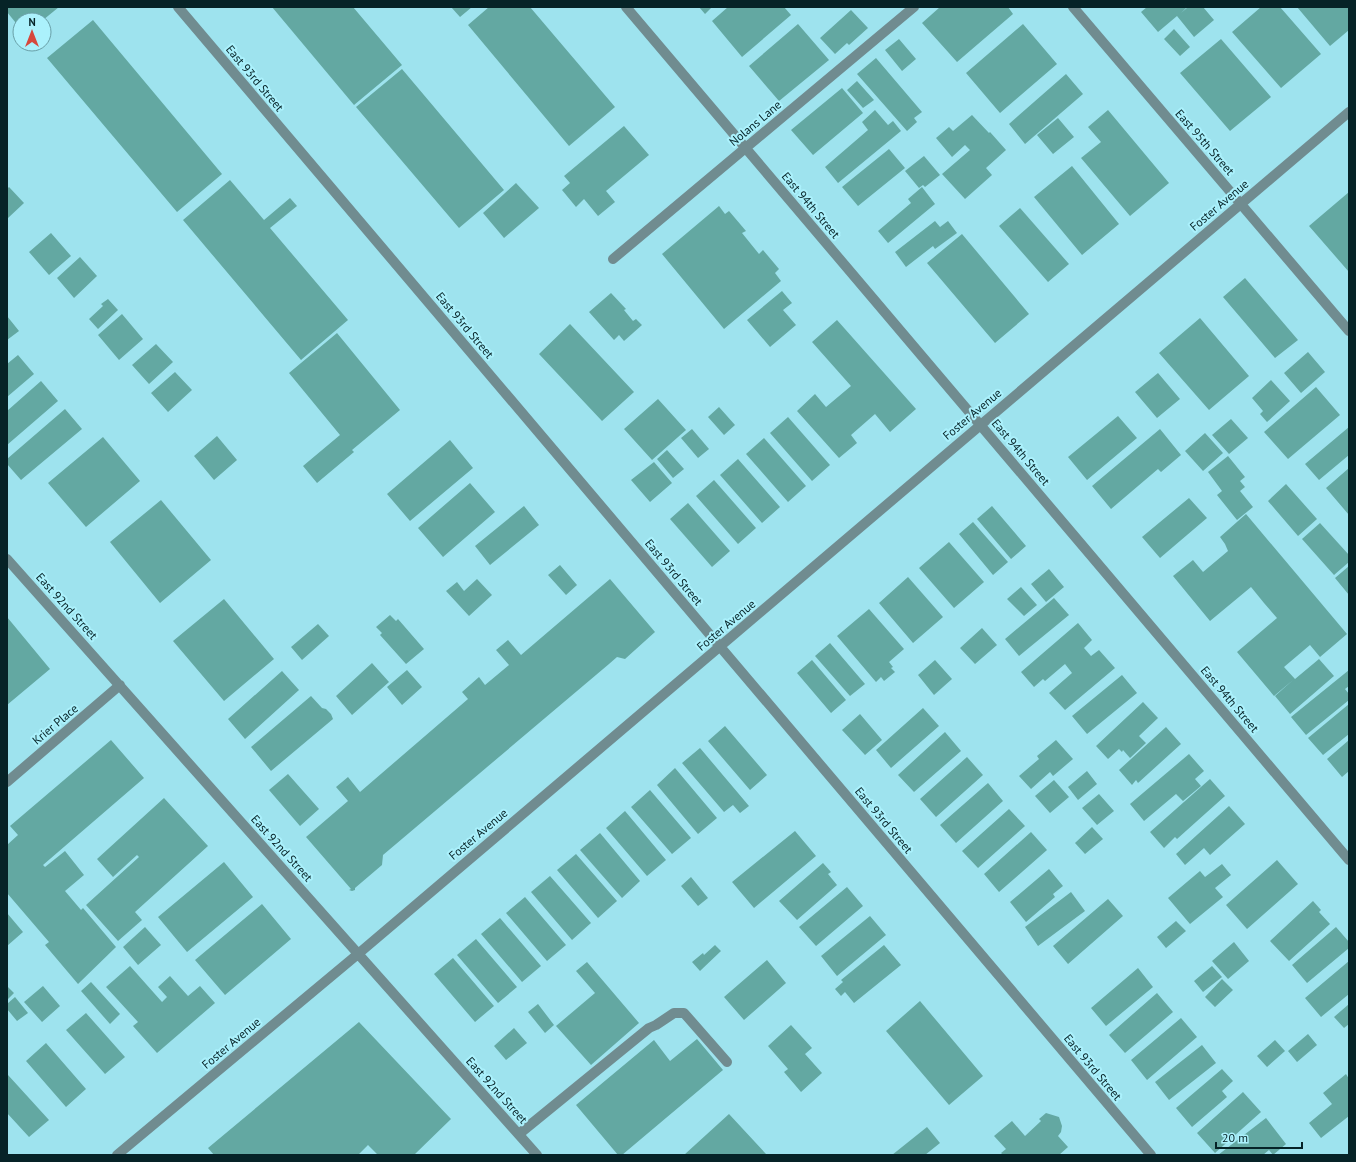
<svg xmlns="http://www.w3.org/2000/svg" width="1356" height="1162" font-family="'PT Sans',sans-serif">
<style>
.building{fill:#63a8a2}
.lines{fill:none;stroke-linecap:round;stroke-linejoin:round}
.minor{stroke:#708c90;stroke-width:10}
.labels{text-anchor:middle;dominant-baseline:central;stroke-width:4;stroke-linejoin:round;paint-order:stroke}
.street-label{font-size:12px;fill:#062327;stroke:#abf1fc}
</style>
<rect width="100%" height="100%" fill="#9ee3ee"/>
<path class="building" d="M7 7H59L43 20H20V28L7 12Z
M272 7H353L402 65 354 105Z
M451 7H472L460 17Z
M489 7H530L615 107 569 146 468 25Z
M699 7H712L705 14Z
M728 7H784L791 15 742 57 712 21Z
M940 7H1008L1013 14 957 62 922 23Z
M1147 7H1187L1181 13 1188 7H1203L1214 20 1194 37 1177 16 1158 32 1141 12Z
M1261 7H1280L1321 54 1281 88 1232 32Z
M1297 7H1349V30L1330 46Z
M851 10 868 28 849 45 847 43 835 54 820 38Z
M93 20 222 174 177 212 47 58Z
M798 24 829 60 779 101 749 66Z
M1023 24 1057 64 1000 113 966 73Z
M1174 29 1190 47 1180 56 1164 39Z
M899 39 916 59 902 71 885 50Z
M1221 39 1271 97 1230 131 1180 73Z
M876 58 922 112 914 118 917 122 907 131 857 74Z
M402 69 504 190 459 228 356 107Z
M1066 74 1083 94 1025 144 1009 124Z
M857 81 874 100 863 108 847 90Z
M842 88 863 113 813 155 791 130Z
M875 110 888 125 893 121 901 131 838 183 825 167 868 130 862 122Z
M1108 110 1169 183 1130 216 1081 158 1101 142 1088 127Z
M972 115 989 133 990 132 1006 150 986 168 992 175 965 199 942 174 970 150 965 145 952 157 936 138 949 127 953 131Z
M1058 118 1074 137 1053 154 1037 135Z
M624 126 649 155 606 191 615 202 598 216 584 199 576 207 562 190 570 183 564 176Z
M889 149 905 168 858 206 842 187Z
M924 156 940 175 925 187 923 185 919 188 905 171Z
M1072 166 1119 224 1082 255 1034 197Z
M230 180 264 220 290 198 297 206 270 228 348 320 301 360 183 220Z
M516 183 539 208 504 238 483 213Z
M9 187 24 203 7 219V189Z
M922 187 935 204 888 243 878 231 911 203 908 199Z
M1349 192V272L1309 226Z
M719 206 725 214 729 211 746 231 742 233 759 254 763 250 779 269 775 273 781 281 724 329 662 254Z
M1020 208 1069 264 1048 282 999 226Z
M935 221 940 227 948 221 957 233 935 249 933 246 906 267 895 252Z
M51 233 71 256 49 275 29 252Z
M962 234 1029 314 995 343 927 263Z
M80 257 97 276 74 298 57 278Z
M1245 278 1298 340 1275 358 1223 297Z
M782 291 792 303 783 310 796 325 770 347 747 320Z
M611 293 626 309 624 310 633 321 636 319 642 325 624 341 619 335 614 340 589 312Z
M108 299 118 310 98 329 89 319 103 306 101 304Z
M122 314 143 339 119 360 98 335Z
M7 316 19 331 7 340Z
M1200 318 1249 376 1209 410 1159 353Z
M837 320 916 409 890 432 875 414 851 435 857 443 839 458 797 411 815 394 826 407 851 386 812 342Z
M570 324 634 392 602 421 539 354Z
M337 333 400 410 352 450 354 452 317 483 303 466 340 435 289 373Z
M156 344 173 362 149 384 132 365Z
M1308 352 1325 372 1301 393 1284 373Z
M18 355 34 374 7 397V364Z
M175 372 192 390 168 412 151 393Z
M1158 373 1180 399 1157 418 1135 392Z
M1271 380 1290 401 1267 422 1260 414 1263 411 1252 398Z
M41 381 58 401 7 445V411Z
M1316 387 1340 415 1288 459 1264 432Z
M658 399 686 430 652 460 624 429Z
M719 407 735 425 724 435 708 417Z
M65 409 82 429 21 480 7 464V459Z
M1118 416 1137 438 1087 480 1068 457Z
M788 417 830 465 812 481 770 433Z
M1231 419 1248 438 1229 454 1212 435Z
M1349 427V455L1319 480 1305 464Z
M692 429 709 449 698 458 681 438Z
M1160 429 1181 455 1161 472 1158 469 1111 509 1092 486Z
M1205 433 1223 453 1203 471 1185 451Z
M217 436 237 460 214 480 194 456Z
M103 437 140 481 86 527 48 483Z
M764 438 806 486 788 502 746 454Z
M450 440 473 468 410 521 387 494Z
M667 450 684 469 673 478 657 459Z
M1228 456 1245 477 1240 481 1245 487 1240 491 1253 507 1237 520 1217 495 1222 491 1208 472Z
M738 459 780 507 762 523 720 475Z
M654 462 672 483 650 502 631 480Z
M1349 468V515L1326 488Z
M714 480 756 528 738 544 696 496Z
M470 483 495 512 443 557 418 528Z
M1286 484 1317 519 1298 536 1268 501Z
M1189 498 1207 518 1160 558 1142 537Z
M161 500 211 560 160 603 110 542Z
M688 503 730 551 712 567 670 519Z
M524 506 539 525 490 565 475 546Z
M992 506 1026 546 1011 559 977 519Z
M1246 514 1347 634 1320 657 1310 645 1284 667 1295 679 1319 659 1334 676 1290 714 1275 696 1293 680 1274 696 1237 652 1277 618 1264 603 1251 587 1210 621 1173 576 1193 560 1203 572 1228 551 1225 544 1220 537Z
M973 522 1008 562 993 575 959 534Z
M1320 523 1349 555V562L1334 575 1302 539Z
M949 542 984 582 954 608 919 568Z
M560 565 577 585 566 595 548 575Z
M1349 566V595L1335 578Z
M1049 569 1064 587 1046 602 1031 584Z
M908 577 943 617 913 643 879 603Z
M477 579 492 595 469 616 446 591 457 582 464 591Z
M610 579 655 632 625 659 617 657 609 664 383 855 382 865 355 888V890L352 891 349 890 351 889 306 837 348 801 336 787 348 777 360 792 468 699 462 692 479 677 485 685 509 665 496 650 508 640 521 655Z
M1021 587 1037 605 1024 616 1007 599Z
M1054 598 1069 615 1019 656 1005 639Z
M224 599 274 659 224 701 173 641Z
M869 609 904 649 889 662 893 667 891 668 895 672 884 681 881 677 876 682 837 636Z
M390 615 396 621 398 619 424 649 406 664 380 635 382 633 376 627Z
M7 617 50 669 7 705Z
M1078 623 1092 640 1084 648 1091 656 1099 650 1115 668 1065 710 1049 693 1072 673 1065 664 1045 681 1043 679 1034 687 1021 672Z
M318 624 329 636 302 660 291 647Z
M982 628 997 645 975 664 960 648Z
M830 643 865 684 850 696 815 656Z
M812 660 846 700 831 713 797 673Z
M935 660 952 679 934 695 918 675Z
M372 663 389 682 352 715 336 696Z
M407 670 422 687 402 705 387 687Z
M1349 670V686L1345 689 1349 694V700L1306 735 1291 717Z
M282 671 299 690 245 739 228 719Z
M1122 675 1137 693 1087 734 1072 716Z
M311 696 322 708 326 709 331 714 333 719 271 771 251 747Z
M1143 702 1158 718 1139 736 1146 743 1130 758 1123 750 1122 752 1119 749 1108 759 1096 746Z
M1349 704V734L1323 755 1308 738Z
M923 708 939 726 891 768 876 750Z
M860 714 882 740 865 755 842 730Z
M725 726 767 775 750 790 708 741Z
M1166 727 1181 744 1138 783 1136 780 1132 785 1119 770Z
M945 732 961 751 914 792 898 775Z
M111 740 144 778 43 865 45 867 65 851 84 875 65 891 81 910 83 908 116 947 78 984 45 945 49 942 7 893V845L18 835 10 826Z
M1056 740 1073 759 1053 776 1050 772 1031 789 1019 776 1039 759 1037 756Z
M1349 740V771L1342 777 1327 759Z
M700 748 749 806 740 813 733 805 724 812 682 763Z
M1189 754 1204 771 1195 779 1201 786 1183 801 1176 794 1144 821 1130 804Z
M967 757 983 775 936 817 920 799Z
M675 768 717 818 698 834 657 785Z
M1087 771 1097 784 1078 800 1068 787Z
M288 774 319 809 300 826 269 790Z
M1210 779 1225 796 1177 839 1175 837 1164 848 1150 832Z
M1054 780 1069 797 1050 813 1035 796Z
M988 783 1003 801 956 843 940 825Z
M650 790 691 838 672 854 631 807Z
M1099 794 1114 811 1097 825 1082 808Z
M164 798 208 846 135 912 142 920 118 941 86 905 139 857 137 855 113 877 97 859Z
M1229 806 1245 824 1210 855 1204 848 1185 865 1176 854Z
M1009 809 1025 826 978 868 962 851Z
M625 811 666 860 647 876 606 828Z
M1092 827 1103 839 1085 854 1075 843Z
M795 831 816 856 754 908 732 882Z
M1031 832 1047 850 999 892 984 874Z
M600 833 640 881 622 898 580 850Z
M576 854 617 901 598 918 557 870Z
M1277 860 1298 884 1247 929 1226 905Z
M224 862 253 897 187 952 158 917Z
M823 863 831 872 828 874 837 885 797 920 779 901Z
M1222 864 1231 875 1215 888 1223 897 1190 924 1168 898 1200 871 1205 877Z
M1049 869 1063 886 1053 894 1055 897 1026 922 1010 902Z
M550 876 591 923 572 940 531 892Z
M691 877 708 898 698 906 681 886Z
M847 887 863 906 816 946 799 927Z
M1071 892 1085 911 1038 946 1025 927Z
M525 897 566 945 547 961 506 913Z
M1108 899 1123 916 1068 964 1053 946Z
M1313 901 1321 910 1319 912 1330 924 1289 961 1270 941Z
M262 904 291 939 225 995 195 960Z
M7 913 23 932 7 946Z
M870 916 886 935 837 976 821 956Z
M500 918 541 966 522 982 481 934Z
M1176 921 1186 931 1166 948 1157 937Z
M145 927 161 945 138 965 123 947Z
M1336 927 1349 942V948L1307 983 1292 965Z
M476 939 517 987 498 1003 457 955Z
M1234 942 1249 961 1228 979 1212 961Z
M715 945 721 951 700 971 692 962 703 953 704 955Z
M884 945 901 965 854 1003 845 992 841 996 835 989 843 982 841 980Z
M453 958 494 1006 475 1022 434 974Z
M767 960 786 983 744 1020 724 997Z
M1349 961V994L1321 1017 1305 998Z
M587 962 639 1023 591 1065 556 1026 595 993 576 971Z
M130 966 162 1002 167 997 158 987 170 976 188 996 200 986 215 1003 157 1053 133 1026 138 1022 106 987Z
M1212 966 1222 977 1203 992 1194 981Z
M1138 968 1153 987 1106 1026 1091 1008Z
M1222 979 1233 990 1215 1007 1205 997Z
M91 982 120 1014 110 1024 81 991Z
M7 986 14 993 7 1000Z
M43 986 60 1006 42 1022 24 1002Z
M1157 993 1173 1012 1125 1053 1109 1035Z
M15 997 28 1013 17 1021 7 1009V1004Z
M920 1001 983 1076 949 1105 886 1031Z
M538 1004 554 1025 545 1033 528 1012Z
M1349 1004V1024L1344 1028 1334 1017Z
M86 1013 125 1057 105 1074 66 1030Z
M1181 1018 1197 1037 1147 1080 1131 1060Z
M359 1022 451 1119 414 1155H378L368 1145 358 1155H214L208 1148Z
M791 1025 812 1048 805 1054 822 1073 801 1092 784 1072 788 1069 768 1046Z
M514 1028 527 1043 506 1060 494 1046Z
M1308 1034 1317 1045 1297 1062 1288 1051Z
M697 1039 723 1070 622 1155H618L576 1105 654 1040 670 1061Z
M1275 1040 1285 1051 1267 1067 1257 1056Z
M46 1043 86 1089 66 1107 26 1061Z
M1202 1045 1216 1063 1169 1100 1155 1082Z
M1222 1069 1233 1081 1222 1091 1227 1097 1192 1127 1176 1108Z
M1346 1074 1349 1079V1116L1321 1138 1309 1123 1332 1104 1323 1093Z
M8 1075 49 1120 29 1137 7 1113V1076Z
M1243 1092 1261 1112 1215 1153 1197 1133Z
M1046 1113 1059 1117 1062 1126 1061 1132 1058 1136 1068 1147 1059 1155H1003L1001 1153 1006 1149 994 1136 1012 1121 1025 1136 1041 1121 1039 1119Z
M729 1114 766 1154 684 1155Z
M1266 1118 1286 1144 1273 1155 1269 1150 1263 1155H1218Z
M927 1127 940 1143 925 1155H892Z"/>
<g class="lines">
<path class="minor" d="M178 7 1151 1155
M626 7 1349 860
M1073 7 1349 331
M613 259 914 7
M7 559 537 1155
M7 782 120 685
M519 1134 649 1028 656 1025 674 1013H684L727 1062
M117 1155 358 954 1349 112"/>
</g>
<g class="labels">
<g class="street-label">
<text transform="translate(255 78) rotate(50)">East 93rd Street</text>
<text transform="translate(755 123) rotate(-40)">Nolans Lane</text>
<text transform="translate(1205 142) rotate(49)">East 95th Street</text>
<text transform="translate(811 205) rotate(50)">East 94th Street</text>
<text transform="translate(1219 205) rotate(-40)">Foster Avenue</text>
<text transform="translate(465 325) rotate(50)">East 93rd Street</text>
<text transform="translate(972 414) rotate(-40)">Foster Avenue</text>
<text transform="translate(1021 452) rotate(50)">East 94th Street</text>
<text transform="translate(674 572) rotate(50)">East 93rd Street</text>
<text transform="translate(67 606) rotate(48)">East 92nd Street</text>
<text transform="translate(726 625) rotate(-40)">Foster Avenue</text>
<text transform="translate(1230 699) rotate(50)">East 94th Street</text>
<text transform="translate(55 724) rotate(-40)">Krier Place</text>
<text transform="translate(884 820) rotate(50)">East 93rd Street</text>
<text transform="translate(478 834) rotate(-40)">Foster Avenue</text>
<text transform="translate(282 848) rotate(48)">East 92nd Street</text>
<text transform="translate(231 1043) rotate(-40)">Foster Avenue</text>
<text transform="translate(1093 1067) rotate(50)">East 93rd Street</text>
<text transform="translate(497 1090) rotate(48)">East 92nd Street</text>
</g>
</g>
<rect width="1356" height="1162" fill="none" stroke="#062327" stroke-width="16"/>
<g transform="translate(32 32)"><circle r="19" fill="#abf1fc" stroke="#699fa7"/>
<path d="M0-3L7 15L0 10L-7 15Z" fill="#d6483d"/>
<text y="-6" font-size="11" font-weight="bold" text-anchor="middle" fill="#062327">N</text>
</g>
<path d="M1216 1142v6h86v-6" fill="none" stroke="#062327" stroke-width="2"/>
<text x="1222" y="1142" font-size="12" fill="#062327" stroke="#abf1fc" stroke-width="3" paint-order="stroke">20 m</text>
</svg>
